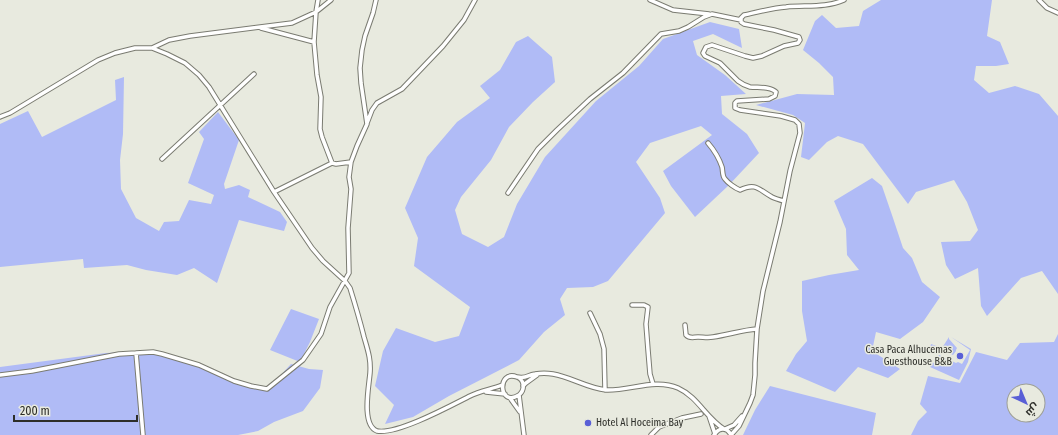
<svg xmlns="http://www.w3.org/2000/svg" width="1058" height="435" font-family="'Fira Sans Condensed',Cairo,sans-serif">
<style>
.green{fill:#b0bbf6;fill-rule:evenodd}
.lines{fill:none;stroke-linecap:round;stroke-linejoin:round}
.minor-casing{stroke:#7a7b71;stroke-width:5.5}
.minor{stroke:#fff;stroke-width:3.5}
.poi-dot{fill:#595fd6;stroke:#e8eadf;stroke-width:1.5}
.labels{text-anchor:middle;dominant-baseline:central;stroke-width:3;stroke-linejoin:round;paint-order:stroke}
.poi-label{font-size:10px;fill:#2d2e29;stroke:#e8eadf;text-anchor:end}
</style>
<rect width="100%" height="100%" fill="#e8eadf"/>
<path class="green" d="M881 0H992L987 36 1000 42 1009 64 996 66H976L974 80 989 93 1015 86 1039 94 1058 116V294L1042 271 1021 278 987 316 981 306 978 268 955 279 946 265 941 242 970 241 978 230 967 202 954 180 916 192 908 204 863 144 838 136 827 142 809 160 801 157 805 123 793 115 756 105 797 94 834 95 833 77 819 63 803 50 815 21 822 15 836 28 859 26 863 11Z
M710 22 739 29 742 48 713 34 693 41 697 55 725 75 746 94 721 96 722 114 747 134 759 153 729 185 695 217 671 186 663 171 712 135 701 126 650 143 636 162 660 198 665 213 608 281 593 287 567 288 560 299 565 315 544 332 519 360 449 396 413 417 385 424 394 405 375 386 383 351 396 328 435 342 459 336 470 307 414 266 418 238 405 208 427 157 457 122 490 98 480 86 500 70 516 42 528 36 552 57 555 82 533 102 509 127 491 160 461 197 455 210 462 234 488 247 504 237 517 204 545 157 596 101 639 66 663 39Z
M124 77 123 134 120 160 121 189 136 218 159 231 164 222 179 221 189 200 211 204 214 195 188 183 204 139 199 132 218 112 239 140 224 184 225 189 239 185 250 190 248 197 280 212 287 222 284 231 239 220 217 283 194 268 177 275 146 270 127 265 84 268 83 259 0 267V124L28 111 42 137 116 100 115 80Z
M872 178 882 186 893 218 903 248 912 258 922 282 940 297 923 322 900 339 876 332 872 351 900 369 888 378 858 367 835 392 786 371 796 354 807 341 802 311V281L829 275 859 270 847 255 846 229 834 201Z
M291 309 319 319 310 342 300 362 270 350Z
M1058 334V435H911L918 421 927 412 920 404 928 376 960 383 976 352 1007 360 1020 343 1054 342ZM1014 391H1038V415H1014Z
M949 337V339L957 348 956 350V351L953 355 941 349 938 354 930 348 931 344 942 348Z
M951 337 971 349 968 362 959 380 930 367 931 364 935 362 939 355 956 363 958 362 962 364 970 350Z
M156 351 195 362 239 381 268 389 291 364 309 369 323 370 320 388 303 411 274 422 258 431 238 435H0V367L106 353Z
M770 386 876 413 872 435H743L755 410Z"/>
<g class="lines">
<defs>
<path id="minor" d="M318 0 316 12 314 42 317 75 321 97 320 129 322 137 332 163
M650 0 673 10 709 14
M1039 0 1047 8 1058 13
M261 28 314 42
M152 48 169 40 190 36 292 23 316 12 331 0
M0 117 10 113 98 60 115 53 135 48H152L167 54 185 63 199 75 209 87 274 192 312 248 323 261 345 281 350 288C355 304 360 321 364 337 368 351 371 359 370 373 369 386 361 425 377 431 397 435 452 405 470 396 480 391 492 389 502 385
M367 123 372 110 377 103 402 89 443 46 464 20 475 0
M708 143C714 150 719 158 722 167 723 171 722 176 725 179 728 183 735 188 740 190 756 182 759 190 772 197 776 199 780 200 784 201
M162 159 254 74
M274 192 332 163 336 164 351 162
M508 193 538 149 557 130 590 99 623 73 661 34 679 31 688 27 704 17 712 14 741 20
M632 305H644L648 307 646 324 648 350 650 374 653 384
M590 313 600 334 604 349 605 390
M685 325 686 335C690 339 693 337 698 337 703 337 708 338 713 337 728 335 742 330 757 329
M136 353 143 435
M0 375 32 371 119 354 153 352 162 354 199 365 234 381 251 386 267 389 303 360 321 334 330 307 349 273 348 228 351 189 349 177 351 162 357 146 367 124 361 83 360 68 362 50 365 36 373 13 376 0
M517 377C527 379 527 375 535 374 541 373 547 373 553 374 571 377 587 388 606 390 630 391 655 378 678 388 698 397 706 418 724 429
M523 386 526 383 537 375
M486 392 505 394
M519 395C498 408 497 369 517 377 525 380 525 390 519 395L524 435
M510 398 520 412
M709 416 715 434
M725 429 734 425 742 416
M651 435 659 427 682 418 701 414
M714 435C719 427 727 427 731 435L739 426 750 403 753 395 755 375V363L757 329 763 291 780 222 790 171 800 133 799 124 795 120 781 116 740 110 735 108V103L737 101 769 99 775 96 776 92C770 86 758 88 750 87 746 86 742 84 738 81L720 63 705 56 703 53 706 47 712 45 745 56 753 58 762 56 784 46 798 43 800 40 799 37 774 30 744 24 741 22V18L744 15C758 12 772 8 786 7 806 5 826 8 844 0"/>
</defs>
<use href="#minor" class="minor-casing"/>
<use href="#minor" class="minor"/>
</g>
<g class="poi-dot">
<circle cx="960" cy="356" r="4"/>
<circle cx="588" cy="423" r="4"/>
</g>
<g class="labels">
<g class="poi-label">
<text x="952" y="350">Casa Paca Alhucemas<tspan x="952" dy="12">Guesthouse B&amp;B</tspan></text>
<text x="596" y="423" text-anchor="start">Hotel Al Hoceima Bay</text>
</g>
</g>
<g transform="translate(1026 403) rotate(136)"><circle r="19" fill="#e8eadf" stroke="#9d9f96"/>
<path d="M0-3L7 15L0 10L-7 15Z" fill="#595fd6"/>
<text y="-6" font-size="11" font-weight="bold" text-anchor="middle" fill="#2d2e29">ش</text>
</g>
<path d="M14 415v6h123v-6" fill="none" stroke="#2d2e29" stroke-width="2"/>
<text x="20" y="415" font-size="12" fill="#2d2e29" stroke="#e8eadf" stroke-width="3" paint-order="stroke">200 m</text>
</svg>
